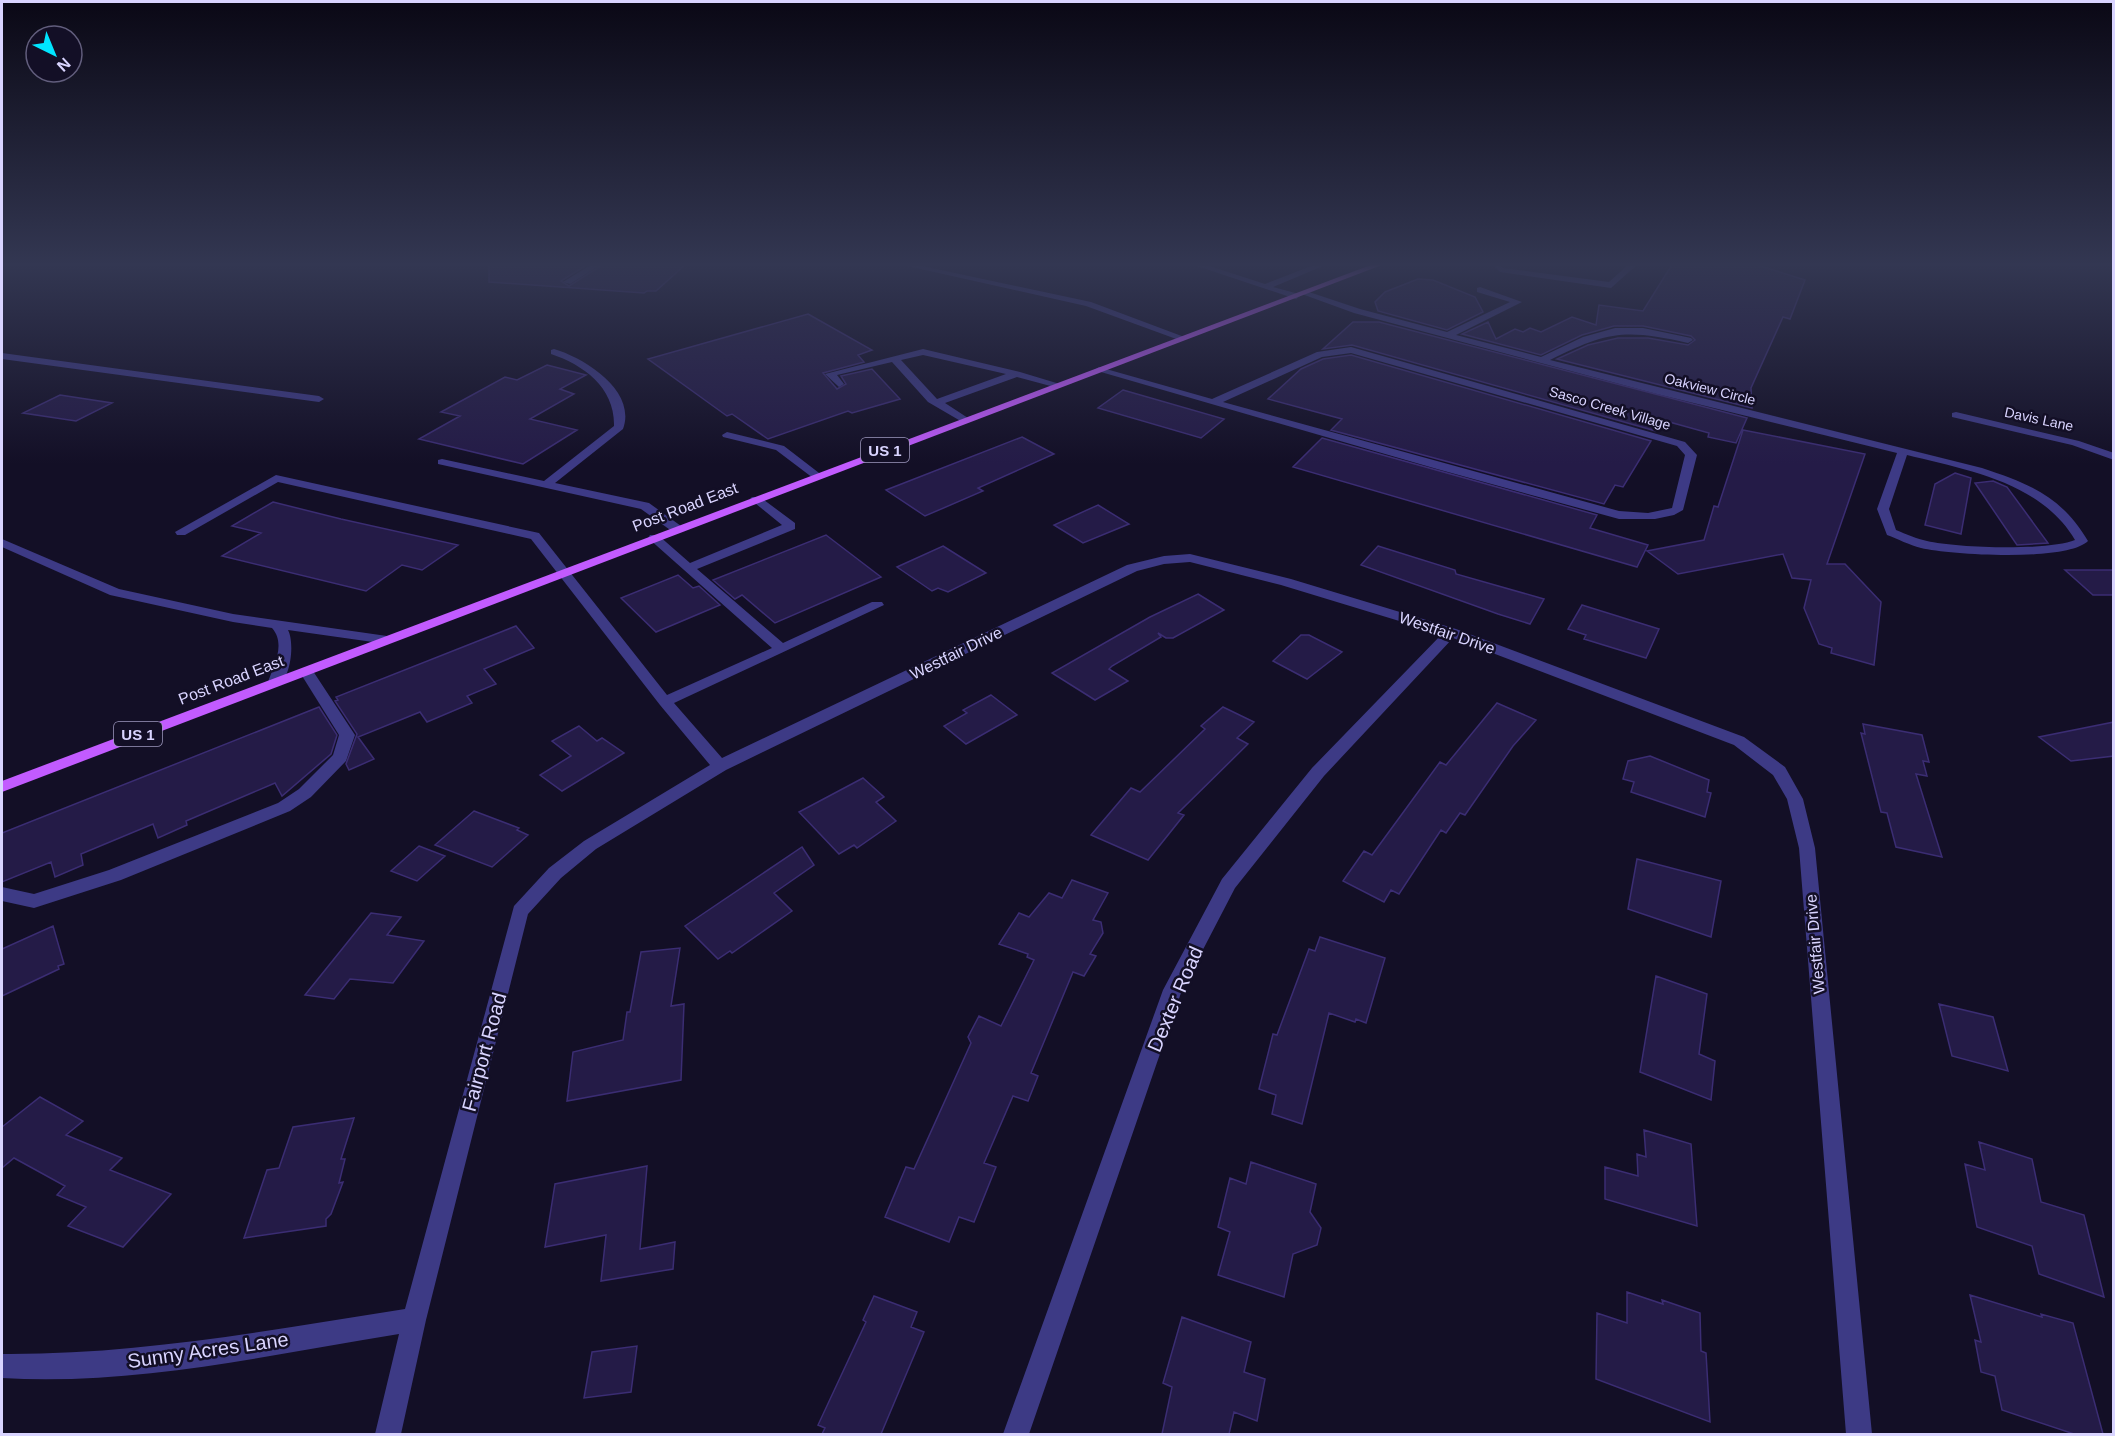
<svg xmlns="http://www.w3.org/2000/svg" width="2115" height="1436" font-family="Helvetica,sans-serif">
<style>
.building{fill:#241b47;stroke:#3b2d73;stroke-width:1.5}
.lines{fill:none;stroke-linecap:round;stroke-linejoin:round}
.minor{fill:#3d3a85;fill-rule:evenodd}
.major{fill:#c25bff;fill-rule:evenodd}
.labels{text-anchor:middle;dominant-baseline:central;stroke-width:5;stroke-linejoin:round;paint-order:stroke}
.far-street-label{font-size:14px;fill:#d9d4ff;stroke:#130f26}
.shield{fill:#130f26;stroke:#9e99be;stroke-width:1.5}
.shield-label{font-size:15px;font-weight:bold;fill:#d9d4ff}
.street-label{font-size:16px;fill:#d9d4ff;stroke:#130f26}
.near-street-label{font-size:20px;fill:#d9d4ff;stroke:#130f26}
</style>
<rect width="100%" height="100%" fill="#130f26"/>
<path class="building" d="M489 263H590L561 281 569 286 605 263H687L656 291H647L644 293 489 282Z
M1673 263H1751L1805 280 1790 319 1783 317 1751 388 1752 408 1557 359 1588 345 1618 338H1648L1688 345 1695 340 1691 336 1643 326H1614L1582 335 1541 355 1462 334 1488 322 1496 339 1515 329 1523 332 1530 328 1541 332 1572 317 1596 325 1599 305 1643 311Z
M1418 279 1433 280 1475 297 1483 312 1447 330 1378 311 1375 302 1385 292Z
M808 314 872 350 858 355 864 362 823 373 837 389 846 384 841 376 872 369 900 399 852 413 848 411 768 439 732 414 727 416 648 359Z
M1353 322H1379L1747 418 1736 443 1708 437 1709 433 1662 420 1656 431 1352 345 1323 349Z
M1351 355 1651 441 1623 487 1615 485 1604 504 1331 430 1342 419 1268 399 1301 369 1323 359Z
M547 365 586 375 560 389 574 394 530 419 577 430 523 464 419 439 460 416 441 412 505 377 517 380Z
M1123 390 1224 419 1201 438 1098 408Z
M60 395 112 403 76 421 23 413Z
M1743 430 1865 454 1827 564H1845L1881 602 1874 665 1831 653 1832 648 1819 644 1804 608 1811 580 1792 578 1783 554 1678 574 1647 551 1704 540 1714 506 1718 507Z
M1022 437 1054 454 978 488 983 491 925 516 886 490Z
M1322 438 1597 515 1590 528 1648 545 1637 567 1293 467Z
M1955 473 1971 478 1961 534 1925 525 1935 484Z
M1993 481 2007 487 2048 543 2017 545 1975 483Z
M273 502 341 519 458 545 422 570 402 565 366 591 222 556 261 533 232 526Z
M1098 505 1129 524 1083 543 1054 525Z
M826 535 881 577 775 623 742 595 735 599 713 580Z
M943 546 986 573 948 592 938 588 932 591 897 567Z
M1378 546 1455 570 1456 574 1544 599 1530 624 1498 614 1361 565Z
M2065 570H2114V595H2093Z
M678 575 693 588 699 586 720 605 656 632 621 598Z
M1198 594 1224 610 1173 638H1166L1158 633 1161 637 1112 666 1109 669 1128 681 1095 700 1052 673 1150 617Z
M1582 605 1659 629 1646 658 1584 639 1586 635 1568 629Z
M516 626 534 648 484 669 496 684 467 696 472 703 427 722 420 712 358 737 374 759 349 770 346 764 357 734 335 701 338 700 336 697Z
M1301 635H1309L1342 652 1307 679 1273 661Z
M991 695 1017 715 966 744 944 726 967 713 963 710Z
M1497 703 1536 720 1513 746 1465 815 1460 813 1446 833 1441 830 1399 894 1391 890 1384 902 1343 881 1364 851 1372 855 1440 762 1446 765Z
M319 707 337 735 331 754 282 796 275 783 186 821 187 825 158 838 153 824 81 854 83 865 55 877 51 862 2 882V833Z
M1223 707 1254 722 1237 738 1248 744 1178 813 1184 815 1148 860 1091 835 1131 788 1140 792 1205 729 1201 726Z
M2114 722V756L2071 761 2039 737Z
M1863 724 1922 735 1929 762 1923 761 1927 776 1916 774 1942 857 1896 847 1887 813 1881 812 1861 733 1865 734Z
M579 726 597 741 602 738 624 753 562 791 540 775 571 756 552 741Z
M1650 756 1709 780 1707 792 1711 793 1705 817 1631 792 1634 782 1623 779 1628 761Z
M863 778 884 797 876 802 896 821 857 848 854 845 839 854 799 812Z
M474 811 519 828 517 830 528 835 492 867 435 845Z
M419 846 445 856 417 881 391 871Z
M802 847 814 865 774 893 792 911 732 953 730 951 718 959 685 926Z
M1637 859 1721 881 1711 937 1628 909Z
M1072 880 1108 893 1093 920 1101 922 1103 933 1090 954 1096 956 1084 976 1073 972 1031 1073 1038 1076 1028 1101 1013 1096 984 1163 996 1167 974 1222 959 1217 949 1242 885 1217 906 1167 914 1169 971 1043 968 1037 979 1016 1001 1026 1034 960 1027 957 1028 954 999 944 1019 913 1029 917 1049 893 1062 898Z
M371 913 401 917 387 935 424 941 393 983 350 979 334 999 305 995Z
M53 926 64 964 58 966 59 969 2 996V949Z
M1320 937 1385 958 1366 1023 1356 1019 1355 1022 1329 1013 1302 1124 1272 1114 1276 1095 1259 1089 1273 1034 1277 1035 1309 949 1315 951Z
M680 948 671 1006 684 1004 681 1080 567 1101 573 1052 623 1040 627 1012H630L641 952Z
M1656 976 1707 994 1699 1054 1715 1061 1711 1100 1640 1072Z
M1939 1004 1993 1017 2008 1071 1952 1056Z
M40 1097 83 1121 66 1135 122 1158 110 1170 171 1194 123 1247 68 1226 86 1207 57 1195 65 1186 14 1158 2 1168V1127Z
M354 1118 341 1159H345L339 1183 343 1182 331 1214 326 1219V1226L244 1238 267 1170 279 1168 293 1127Z
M1644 1130 1691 1144 1697 1226 1605 1199V1167L1638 1176 1637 1154 1646 1157Z
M1979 1142 2032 1159 2041 1202 2084 1215 2104 1297 2039 1274 2032 1246 1977 1227 1965 1164 1985 1170Z
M1251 1162 1316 1184 1310 1212 1321 1228 1317 1245 1293 1254 1284 1297 1218 1275 1230 1232 1218 1227 1230 1178 1246 1184Z
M647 1166 640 1249 675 1242 673 1269 601 1281 606 1235 545 1247 555 1184Z
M1627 1292 1663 1304 1662 1300 1700 1313 1701 1351 1706 1353 1710 1422 1596 1379 1597 1313 1627 1323Z
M1970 1295 2042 1317 2041 1314 2073 1323 2103 1434H2074L2002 1410 1995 1376 1981 1372 1975 1340 1981 1342Z
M874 1296 917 1312 911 1327 924 1332 881 1434H822L825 1428 818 1425 866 1322 863 1320Z
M1182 1317 1251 1342 1244 1372 1265 1379 1257 1421 1234 1412 1229 1434H1162L1172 1387 1163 1383Z
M637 1346 631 1392 584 1398 592 1352Z"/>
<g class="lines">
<path class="minor" d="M594 263H603L570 284 563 282Z
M894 263H908L1091 302 1187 338 1179 340 1086 306Z
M1188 263H1200L1265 284 1319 263H1330L1273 287 1299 294 1300 296 1296 299Z
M1491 263H1501L1500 265 1503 268 1609 282 1630 263H1639L1611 288 1500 272Z
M1480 287 1522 302 1456 335 1541 357 1583 337 1615 328H1643L1691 338 1693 340 1688 343C1626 329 1608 331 1550 360L1982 468C2030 484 2061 496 2088 541 2067 562 1951 555 1921 548 1909 545 1898 539 1887 535L1877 509 1897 453 1657 394 1354 313 1299 293 1306 291 1360 309 1447 332 1510 302 1477 292V288ZM1907 455C1967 470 2041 482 2075 540 2048 551 1957 548 1927 541 1917 539 1906 534 1896 530L1889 509Z
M1351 347 1685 442 1697 455 1683 510 1674 515 1655 519H1619L1437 469 1094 370 1099 367 1212 399 1317 352ZM1351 353 1677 446 1685 455 1672 508 1648 513 1619 511 1223 402 1322 357Z
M554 349C585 358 637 391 623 429L555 483 649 503 681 526V532H673L641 509 438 464V460L442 459 544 481 614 426C615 388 584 365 551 354V350Z
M923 349 1020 372 1063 385 1058 388 1017 377 945 403 968 418V422L964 423 928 402 892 362 837 375 844 384 839 387 825 374ZM923 355 1006 374 937 399 901 360Z
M2 353 319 396 324 399 319 402 2 359Z
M1956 412 2079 441 2114 453V460L2072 445 1952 417V413Z
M727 432 784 446 823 476 817 479 813 478 776 450 723 437 722 435Z
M276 475 539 533 667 695 772 648 648 538 650 535H658L690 563 782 525 750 499 752 497H760L795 523V529L697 569 783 643 872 602H882L884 605 674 703 722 758 1127 565 1164 556 1190 554 1291 579 1456 629 1744 737 1785 767 1803 799 1815 848 1872 1434H1846L1799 848 1787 799 1773 775 1734 745 1453 638 1324 776 1235 888 1182 990 1029 1434H1003L1163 990 1222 879 1312 768 1442 634 1281 585 1190 562 1164 564 1137 571 726 770 596 849 561 878 528 914 426 1320 401 1434H375L399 1334C268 1355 134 1386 2 1378V1354C138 1355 271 1330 405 1309L514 906 549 868 584 841 710 765 660 705 531 539 278 482 185 535H177L175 532Z
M2 539 119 589 233 614 387 636 394 640 387 644 288 630C295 643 291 682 275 687L268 682C274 665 286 644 272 628L233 622 110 595 2 547Z
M306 667 311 668 355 735 346 761 311 797 290 811 121 880 34 908 2 901V887L34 894 109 870 278 803 299 789 333 755 339 735 299 671Z"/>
<path class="major" d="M1376 263H1387L2 792V781Z"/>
</g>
<linearGradient id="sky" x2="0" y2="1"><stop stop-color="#0a0815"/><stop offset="0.57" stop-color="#333752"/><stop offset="1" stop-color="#333752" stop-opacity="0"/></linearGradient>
<rect width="2115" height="464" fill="url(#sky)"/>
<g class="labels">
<g class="far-street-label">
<text transform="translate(1710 389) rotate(14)">Oakview Circle</text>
<text transform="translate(1610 408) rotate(16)">Sasco Creek Village</text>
<text transform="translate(2039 419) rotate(12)">Davis Lane</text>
</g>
<g class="shield">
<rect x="861" y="438" width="48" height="24" rx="4.5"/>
<rect x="114" y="722" width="48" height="24" rx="4.5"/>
</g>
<g class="shield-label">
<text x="885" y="450">US 1</text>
<text x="138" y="734">US 1</text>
</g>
<g class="street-label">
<text transform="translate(685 507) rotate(-21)">Post Road East</text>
<text transform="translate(1447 633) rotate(19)">Westfair Drive</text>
<text transform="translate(956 653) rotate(-26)">Westfair Drive</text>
<text transform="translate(231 680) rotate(-21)">Post Road East</text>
<text transform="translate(1815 944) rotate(-95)">Westfair Drive</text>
</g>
<g class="near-street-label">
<text transform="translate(1175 999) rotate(-67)">Dexter Road</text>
<text transform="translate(484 1052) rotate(-75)">Fairport Road</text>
<text transform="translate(208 1350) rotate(-8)">Sunny Acres Lane</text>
</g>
</g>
<rect width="2115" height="1436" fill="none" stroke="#d9d4ff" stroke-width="6"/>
<g transform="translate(54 54) rotate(137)"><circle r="28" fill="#130f26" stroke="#625e7d" stroke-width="1.5"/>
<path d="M0-4.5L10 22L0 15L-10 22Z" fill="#00e5ff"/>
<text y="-9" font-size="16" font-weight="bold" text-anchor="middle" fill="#d9d4ff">N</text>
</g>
</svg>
